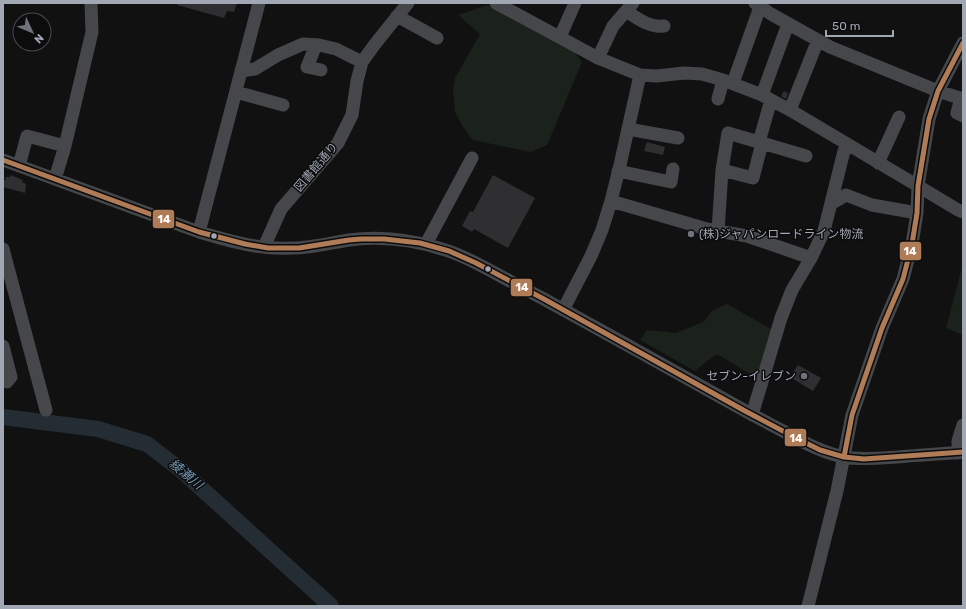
<svg xmlns="http://www.w3.org/2000/svg" width="966" height="609" font-family="Rubik,'Noto Sans JP',sans-serif">
<style>
.green{fill:#1b221c}
.lines{fill:none;stroke-linecap:round;stroke-linejoin:round}
.river{stroke:#242d33;stroke-width:16}
.building{fill:#2f2f31}
.minor{stroke:#45474a;stroke-width:13}
.bus-1-casing{stroke:#0c0c0d;stroke-width:8}
.bus-1{stroke:#b07c57;stroke-width:5}
.poi-dot{fill:#6f737b;stroke:#0c0c0d;stroke-width:1.5}
.bus-dot{fill:#a1a8b4;stroke:#0c0c0d;stroke-width:1.5}
.labels{text-anchor:middle;dominant-baseline:central;stroke-width:3;stroke-linejoin:round;paint-order:stroke}
.street-label{font-size:12px;fill:#a1a8b4;stroke:#0c0c0d}
.poi-label{font-size:12px;fill:#a1a8b4;stroke:#0c0c0d;text-anchor:start}
.water-label{font-size:13px;font-style:italic;fill:#7599b2;stroke:#0c0c0d}
.line-badge{stroke:#0c0c0d;stroke-width:1.5}
.badge-label{font-size:11px;text-anchor:middle;font-weight:bold;fill:#fff}
</style>
<rect width="100%" height="100%" fill="#111112"/>
<path class="green" d="M488 5 573 50 582 62 547 145 531 152 473 140 463 127 455 112 453 90 455 78 480 34 458 15Z
M963 264V335L946 328Z
M727 304 771 329 757 378 717 354 707 361 695 371 640 340 647 330 676 333 703 322 713 310Z"/>
<g class="lines">
<path class="river" d="M3 417 98 429 147 444 181 470 331 606"/>
</g>
<path class="building" d="M178 3H237L234 12 227 11 224 18 177 5Z
M784 91 788 93 786 99 781 96Z
M647 142 665 147 663 155 644 151Z
M11 175 23 180 22 182 26 184 25 193 3 187V180H5L6 177H10Z
M493 175 535 198 508 248 474 229 472 232 462 226 470 211 473 212Z
M798 365 821 378 813 391 790 377Z"/>
<g class="lines">
<path class="minor" d="M496 3 598 58 640 75 657 76 684 73 702 74 723 80 762 95 771 100 790 110 918 186 958 210 963 212
M755 3 771 14 830 47 938 91 963 99
M626 11C637 18 649 28 664 26
M397 16 437 38
M560 37 575 3
M316 45 307 67 321 70
M598 58 613 26 633 3
M241 71 255 69 278 55 303 44 319 45 336 49 362 62
M733 83 760 7
M236 92 283 105
M762 95 788 24
M961 98 957 113 963 116
M718 99 723 80
M790 110 818 40
M628 129 678 138
M759 142 771 100
M3 160 199 232C229 241 260 250 292 248 311 248 330 243 349 240 380 236 413 240 442 249 461 254 478 264 495 273 510 281 526 290 542 298 606 333 669 368 733 404 749 413 766 422 783 431 802 442 823 453 844 457 861 460 880 458 897 457 919 455 941 454 963 452
M878 163 899 117
M19 166 27 136 65 146
M722 170 753 178 762 143
M618 171 671 182 673 169
M55 179 65 146 92 32 91 3
M611 201 707 229 747 236 811 258
M832 203 846 195 872 205 917 213
M718 231 722 170 728 133 806 156
M199 232 259 3
M426 244 472 158
M264 247 281 209 338 143 352 115 357 81 362 62 375 44 408 3
M3 249 46 410
M563 310 591 256 602 230 611 201 620 165 640 75
M3 346 11 377 7 382
M752 415 781 318 792 290 811 258 824 231 846 143
M958 453V441L963 425
M808 606 837 491 852 415 882 328 903 279 912 244 917 213 918 186 929 119 938 91 963 43"/>
<defs>
<path id="bus-1" d="M3 160 199 232 245 244 268 248H299L349 240 361 239H384L420 243 449 251 476 263 542 298 745 411 798 439 820 450 844 457 864 459 963 452
M844 457 852 415 882 328 903 279 912 244 917 213 918 186 929 119 938 91 963 43"/>
</defs>
<use href="#bus-1" class="bus-1-casing"/>
<use href="#bus-1" class="bus-1"/>
</g>
<g class="poi-dot">
<circle cx="691" cy="234" r="4"/>
<circle cx="804" cy="376" r="4"/>
</g>
<g class="bus-dot">
<circle cx="214" cy="236" r="3.5"/>
<circle cx="488" cy="269" r="3.5"/>
</g>
<g class="labels">
<g class="street-label">
<text transform="translate(316 167) rotate(-50)">図書館通り</text>
</g>
<g class="poi-label">
<text x="699" y="234">(株)ジャパンロードライン物流</text>
<text x="796" y="376" text-anchor="end">セブン-イレブン</text>
</g>
<g class="water-label">
<text transform="translate(186 474) rotate(40)">綾瀬川</text>
</g>
</g>
<g class="line-badge">
<rect x="152" y="209" width="23" height="20" rx="4" fill="#b07c57"/>
<rect x="899" y="241" width="23" height="20" rx="4" fill="#b07c57"/>
<rect x="510" y="278" width="23" height="19" rx="4" fill="#b07c57"/>
<rect x="784" y="428" width="23" height="19" rx="4" fill="#b07c57"/>
</g>
<g class="badge-label">
<text x="164" y="223">14</text>
<text x="910" y="255">14</text>
<text x="522" y="291">14</text>
<text x="796" y="442">14</text>
</g>
<rect width="966" height="609" fill="none" stroke="#a1a8b4" stroke-width="8"/>
<g transform="translate(32 32) rotate(134)"><circle r="19" fill="#0c0c0d" stroke="#484a50"/>
<path d="M0-3L7 15L0 10L-7 15Z" fill="#6f737b"/>
<text y="-6" font-size="11" font-weight="bold" text-anchor="middle" fill="#a1a8b4">N</text>
</g>
<path d="M826 30v6h67v-6" fill="none" stroke="#a1a8b4" stroke-width="2"/>
<text x="832" y="30" font-size="12" fill="#a1a8b4" stroke="#0c0c0d" stroke-width="3" paint-order="stroke">50 m</text>
</svg>
